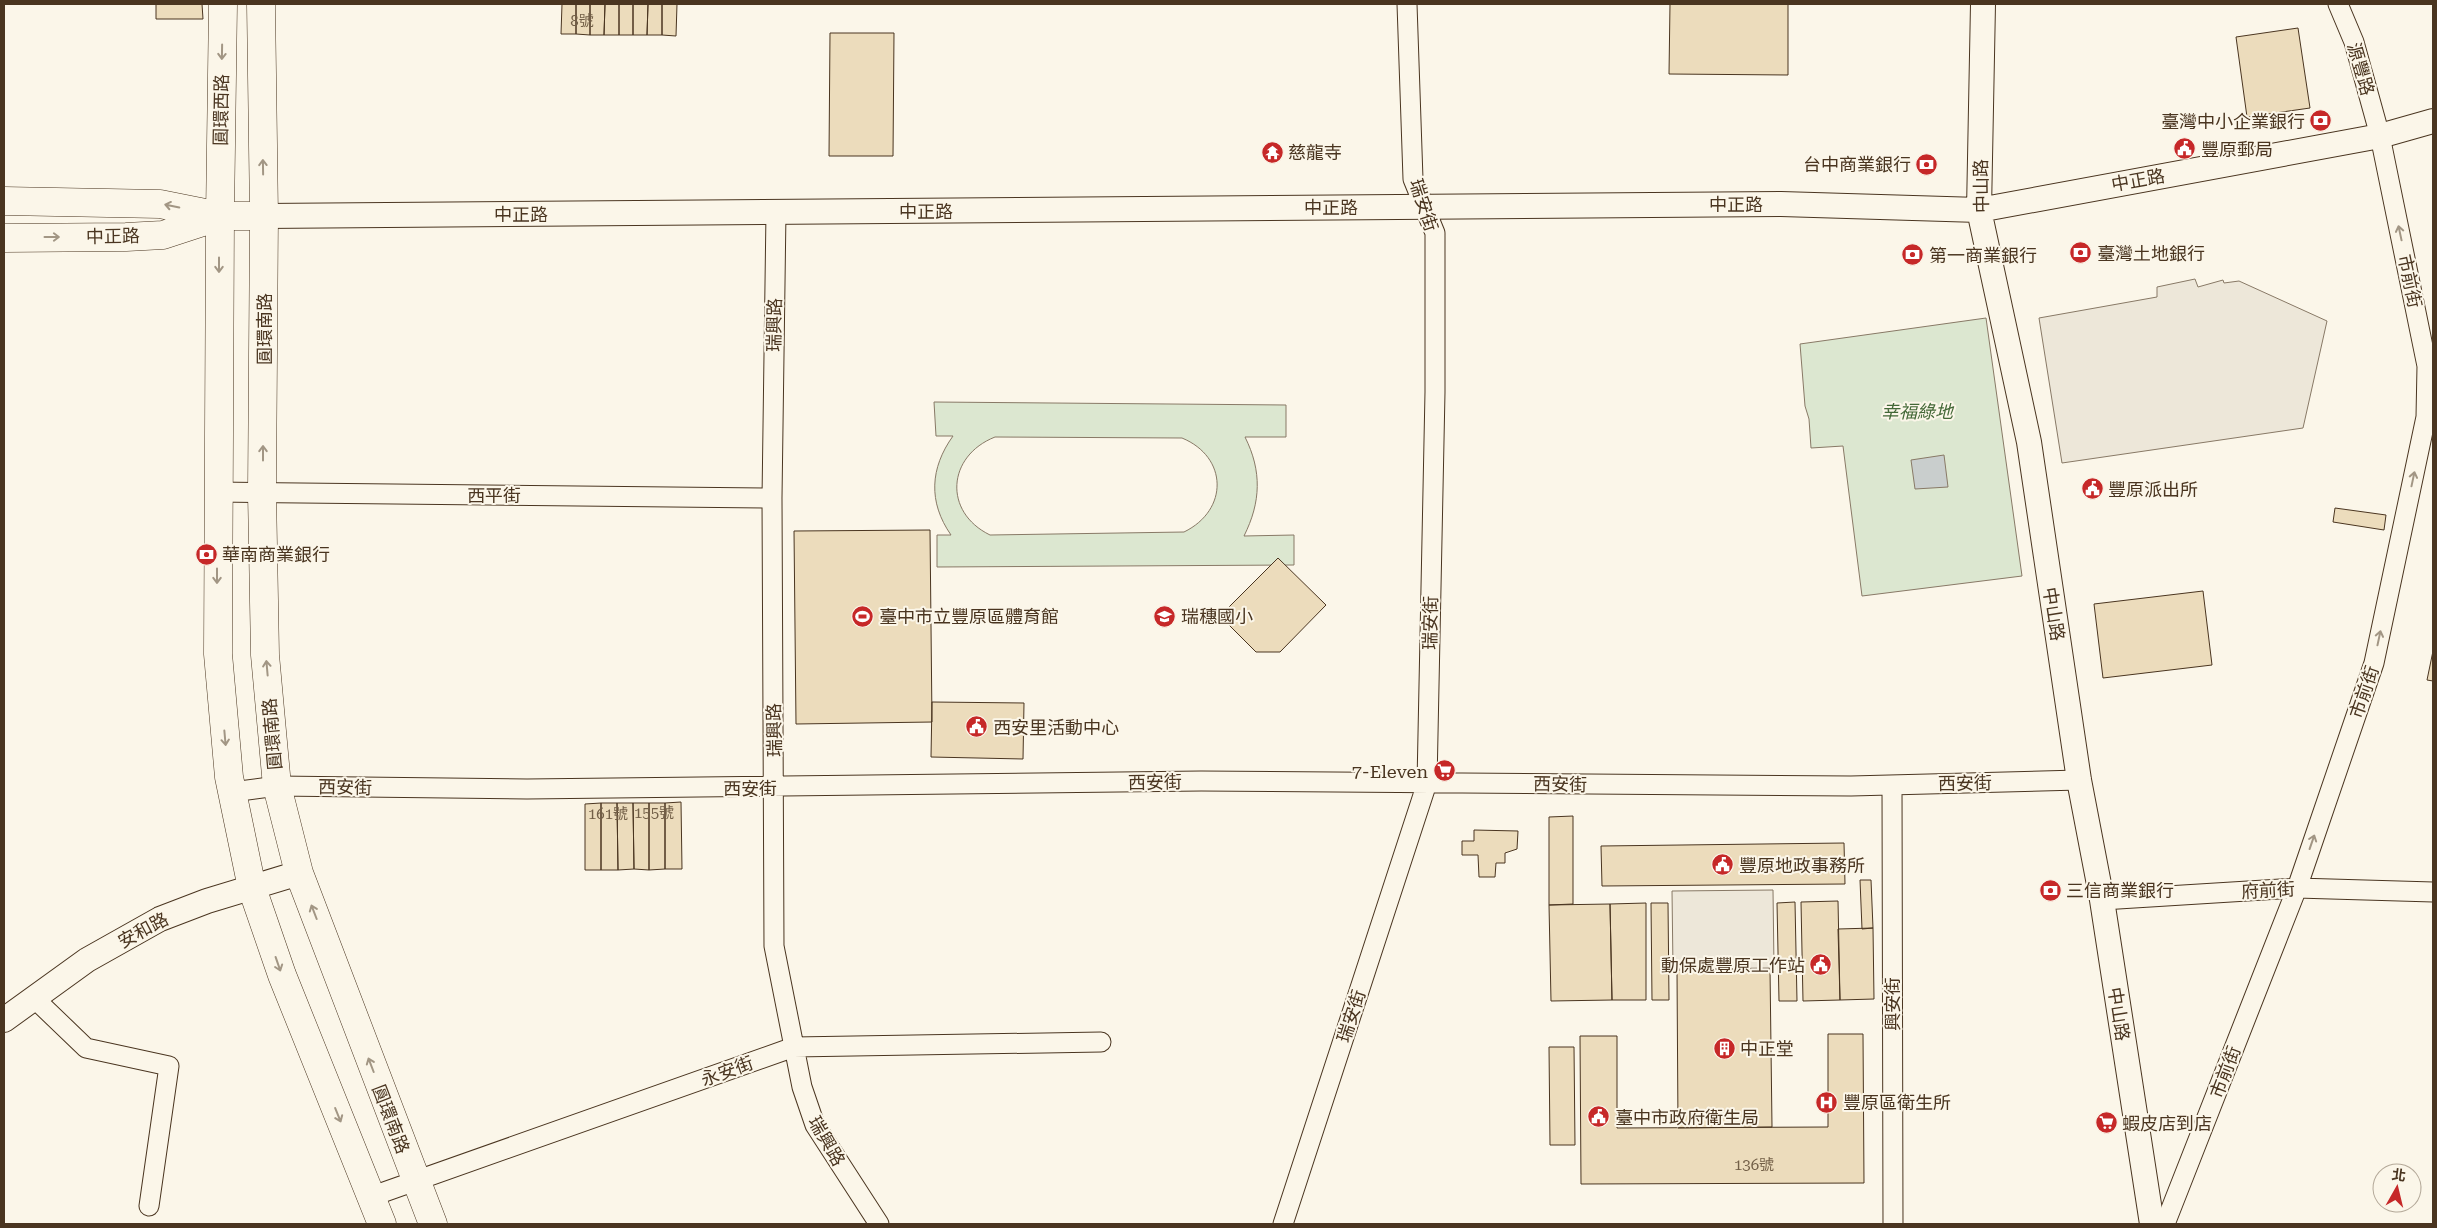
<svg xmlns="http://www.w3.org/2000/svg" width="2437" height="1228" font-family="'Roboto Serif','Noto Sans TC',serif">
<style>
.green{fill:#dce7d0;stroke:#887966;fill-rule:evenodd}
.parking{fill:#ede7d9;stroke:#887966}
.water{fill:#c9cecd;stroke:#887966}
.building{fill:#ecdcbc;stroke:#4a3520}
.lines{fill:none;stroke-linecap:round;stroke-linejoin:round}
.minor-casing{stroke:#4a3520;stroke-width:21}
.tertiary-casing{stroke:#4a3520;stroke-width:26}
.primary-casing{stroke:#4a3520;stroke-width:29}
.minor{stroke:#fbf6e9;stroke-width:19}
.tertiary{stroke:#fbf6e9;stroke-width:24}
.primary{stroke:#fbf6e9;stroke-width:28}
.oneway{stroke:#a29684}
.labels{text-anchor:middle;dominant-baseline:central;stroke-width:4;stroke-linejoin:round;paint-order:stroke}
.number-label{font-size:15px;fill:#725f47}
.street-label{font-size:18px;fill:#4a3520;stroke:#fbf6e9}
.poi-label{font-size:18px;fill:#4a3520;stroke:#fbf6e9;text-anchor:start}
.park-label{font-size:18px;font-style:italic;fill:#436837;stroke:#fbf6e9}
</style>
<rect width="100%" height="100%" fill="#fbf6e9"/>
<path class="green" d="M1986 318 2022 576 1862 596 1843 446 1811 448 1809 419 1805 406 1800 344Z
M934 402 1286 405V437H1245C1262 471 1261 502 1244 536L1294 535V565L937 567V535H951C928 502 930 468 953 436H936ZM995 437 1182 438C1228 457 1229 510 1184 532L990 535C943 512 947 456 995 437Z"/>
<path class="parking" d="M2195 279 2198 287 2223 280 2224 283 2239 281 2327 321 2303 428 2062 463 2039 318 2157 297V287Z
M1773 890 1774 968 1673 969 1672 891Z"/>
<path class="water" d="M1944 455 1948 487 1915 489 1911 460Z"/>
<path class="building" d="M156 4H202L203 19H156Z
M562 4H576V34H561Z
M576 4H590V35L576 34Z
M590 4H605L604 35H590Z
M605 4H619V35H604Z
M619 4H633V35H619Z
M633 4H648L647 35H633Z
M648 4H662V35H647Z
M662 4H677L676 36 662 35Z
M1670 4H1788V75L1669 74Z
M2298 28 2310 108 2247 117 2236 37Z
M830 33H894L893 156H829Z
M2335 508 2386 515 2384 530 2333 522Z
M930 530 932 722 796 724 794 531Z
M1278 558 1326 605 1280 652H1256L1220 616Z
M2203 591 2212 665 2103 678 2094 604Z
M2433 651V681L2427 680Z
M932 702 1024 703 1023 759 931 757Z
M681 802 682 869H665V803Z
M601 803H617L618 870H601Z
M601 803V870H585V804Z
M617 803H633L634 869 618 870Z
M633 803H649V870L634 869Z
M649 803H665V869L649 870Z
M1573 816V904L1549 905V817Z
M1474 830 1518 831 1517 849 1505 853V863H1496L1495 877H1479L1478 855H1462V841H1474Z
M1844 843 1845 884 1602 886 1601 846Z
M1860 880H1871L1873 928 1862 929Z
M1838 901 1840 1000 1803 1001 1801 902Z
M1795 902 1797 1001H1779L1777 903Z
M1646 903V1000H1612L1610 904Z
M1651 903H1668L1669 1000H1652Z
M1610 904 1612 1000 1551 1001 1549 905Z
M1873 928 1874 999 1840 1000 1838 929Z
M1770 969 1772 1127 1678 1128 1677 970Z
M1828 1034H1863L1864 1183 1581 1184 1580 1036H1617V1128L1828 1127Z
M1549 1047H1574L1575 1145H1550Z"/>
<g class="lines">
<defs>
<path id="minor" d="M776 212 772 498 774 946 802 1087 815 1125 879 1224
M217 492 772 498
M1892 785 1893 1224
M232 792 277 786 527 789 1201 781 1851 786 2079 780
M2102 900 2297 888 2433 892
M33 997 86 1048 169 1066 149 1206
M370 1197 794 1047 1101 1042
M1283 1224 1427 783 1435 392V233L1413 179 1407 4
M2165 1224 2297 888 2374 663 2426 417 2427 366 2380 136 2354 42 2338 4"/>
<path id="tertiary" d="M1983 4 1979 210 2029 442 2079 780 2102 900 2152 1224
M264 216 1781 204 1979 210 2380 136 2433 121
M4 1020 87 960 160 919 207 901 299 873"/>
<path id="primary" d="M223 4 220 216 218 654 229 777 252 888 282 975 382 1224
M261 4 264 216 262 493 265 655 277 786 299 873 433 1224
M4 201 160 204 220 216H264
M4 238 126 237 163 235 218 217"/>
</defs>
<use href="#minor" class="minor-casing"/>
<use href="#tertiary" class="tertiary-casing"/>
<use href="#primary" class="primary-casing"/>
<use href="#minor" class="minor"/>
<use href="#tertiary" class="tertiary"/>
<use href="#primary" class="primary"/>
</g>
<defs><path id="oneway-shaft" d="M-6 0H5M1.5-3L5.5 0L1.5 3" fill="none" stroke-width="1.6" stroke-linecap="round" stroke-linejoin="round" transform="scale(1.25)"/></defs>
<g class="oneway">
<use href="#oneway-shaft" transform="translate(222 52) rotate(91)"/>
<use href="#oneway-shaft" transform="translate(263 167) rotate(-91)"/>
<use href="#oneway-shaft" transform="translate(172 206) rotate(-168)"/>
<use href="#oneway-shaft" transform="translate(2400 233) rotate(-102)"/>
<use href="#oneway-shaft" transform="translate(52 237)"/>
<use href="#oneway-shaft" transform="translate(219 265) rotate(90)"/>
<use href="#oneway-shaft" transform="translate(263 453) rotate(-90)"/>
<use href="#oneway-shaft" transform="translate(2413 479) rotate(-78)"/>
<use href="#oneway-shaft" transform="translate(217 576) rotate(90)"/>
<use href="#oneway-shaft" transform="translate(2379 638) rotate(-78)"/>
<use href="#oneway-shaft" transform="translate(267 668) rotate(-95)"/>
<use href="#oneway-shaft" transform="translate(225 738) rotate(85)"/>
<use href="#oneway-shaft" transform="translate(2312 842) rotate(-71)"/>
<use href="#oneway-shaft" transform="translate(314 912) rotate(-111)"/>
<use href="#oneway-shaft" transform="translate(278 964) rotate(71)"/>
<use href="#oneway-shaft" transform="translate(371 1065) rotate(-111)"/>
<use href="#oneway-shaft" transform="translate(338 1115) rotate(68)"/>
</g>
<defs>
<symbol id="bank-disc" viewBox="-11 -11 22 22"><circle r="9.5" fill="#c62828" stroke="#fbf6e9"/><path d="M-6-4H6V4H-6ZM0-2.3a2.3 2.3 0 1 0 0 4.6a2.3 2.3 0 1 0 0-4.6Z" fill="#fff"/></symbol>
<symbol id="civic-disc" viewBox="-11 -11 22 22"><circle r="9.5" fill="#c62828" stroke="#fbf6e9"/><path d="M-.6-6.5H3V-4.5H.6V-3L4-1V1h2V6H-6V1h2V-1L-.6-3ZM-1.2 2.5V6h2.4V2.5Z" fill="#fff"/></symbol>
<symbol id="temple-disc" viewBox="-11 -11 22 22"><circle r="9.5" fill="#c62828" stroke="#fbf6e9"/><path d="M0-6L5-2H3V0L6.5 2.5H4V6H1.5V3h-3V6H-4V2.5H-6.5L-3 0V-2H-5Z" fill="#fff"/></symbol>
<symbol id="stadium-disc" viewBox="-11 -11 22 22"><circle r="9.5" fill="#c62828" stroke="#fbf6e9"/><path d="M0-5a6.5 5 0 1 0 0 10a6.5 5 0 1 0 0-10ZM-3.5-1.8h7v3.6h-7Z" fill="#fff"/></symbol>
<symbol id="school-disc" viewBox="-11 -11 22 22"><circle r="9.5" fill="#c62828" stroke="#fbf6e9"/><path d="M0-5L7-2L0 1L-7-2ZM-4 1L0 2.5L4 1V4Q0 6-4 4Z" fill="#fff"/></symbol>
<symbol id="supermarket-disc" viewBox="-11 -11 22 22"><circle r="9.5" fill="#c62828" stroke="#fbf6e9"/><path d="M-6-5.5h2.5l.6 2H6L4.5 2H-2.5L-4.4-4H-6ZM-1.5 3.2a1.3 1.3 0 1 0 .1 0ZM3 3.2a1.3 1.3 0 1 0 .1 0Z" fill="#fff"/></symbol>
<symbol id="building-disc" viewBox="-11 -11 22 22"><circle r="9.5" fill="#c62828" stroke="#fbf6e9"/><path d="M-4-6H4V6H1V3H-1V6H-4ZM-2.5-4.3h1.7v1.8h-1.7ZM.8-4.3h1.7v1.8H.8ZM-2.5-1h1.7V.8h-1.7ZM.8-1h1.7V.8H.8Z" fill="#fff"/></symbol>
<symbol id="hospital-disc" viewBox="-11 -11 22 22"><circle r="9.5" fill="#c62828" stroke="#fbf6e9"/><path d="M-5-5h3v3.5h4V-5h3V5h-3V1.5h-4V5h-3Z" fill="#fff"/></symbol>
</defs>
<g fill-rule="evenodd">
<use href="#bank-disc" x="2308" y="108" width="25" height="25"/>
<use href="#civic-disc" x="2172" y="136" width="25" height="25"/>
<use href="#temple-disc" x="1260" y="140" width="25" height="25"/>
<use href="#bank-disc" x="1914" y="152" width="25" height="25"/>
<use href="#bank-disc" x="2068" y="240" width="25" height="25"/>
<use href="#bank-disc" x="1900" y="242" width="25" height="25"/>
<use href="#civic-disc" x="2080" y="476" width="25" height="25"/>
<use href="#bank-disc" x="194" y="542" width="25" height="25"/>
<use href="#stadium-disc" x="850" y="604" width="25" height="25"/>
<use href="#school-disc" x="1152" y="604" width="25" height="25"/>
<use href="#civic-disc" x="964" y="714" width="25" height="25"/>
<use href="#supermarket-disc" x="1432" y="758" width="25" height="25"/>
<use href="#civic-disc" x="1710" y="852" width="25" height="25"/>
<use href="#bank-disc" x="2038" y="878" width="25" height="25"/>
<use href="#civic-disc" x="1808" y="952" width="25" height="25"/>
<use href="#building-disc" x="1712" y="1036" width="25" height="25"/>
<use href="#hospital-disc" x="1814" y="1090" width="25" height="25"/>
<use href="#civic-disc" x="1586" y="1104" width="25" height="25"/>
<use href="#supermarket-disc" x="2094" y="1110" width="25" height="25"/>
</g>
<g class="labels">
<g class="number-label">
<text x="582" y="21">8號</text>
<text x="654" y="813">155號</text>
<text x="608" y="814">161號</text>
<text x="1754" y="1165">136號</text>
</g>
<g class="street-label">
<text transform="translate(2361 69) rotate(74)">源豐路</text>
<text transform="translate(221 110) rotate(-89)">圓環西路</text>
<text transform="translate(2138 180) rotate(-10)">中正路</text>
<text transform="translate(1981 186) rotate(-91)">中山路</text>
<text x="1736" y="204">中正路</text>
<text transform="translate(1424 205) rotate(72)">瑞安街</text>
<text x="1331" y="207">中正路</text>
<text x="926" y="211">中正路</text>
<text x="521" y="214">中正路</text>
<text transform="translate(113 236) rotate(-1)">中正路</text>
<text transform="translate(2410 281) rotate(78)">市前街</text>
<text transform="translate(774 325) rotate(-89)">瑞興路</text>
<text transform="translate(264 329) rotate(-90)">圓環南路</text>
<text x="494" y="495">西平街</text>
<text transform="translate(2054 614) rotate(81)">中山路</text>
<text transform="translate(1430 623) rotate(-89)">瑞安街</text>
<text transform="translate(2364 692) rotate(-71)">市前街</text>
<text transform="translate(774 730) rotate(-91)">瑞興路</text>
<text transform="translate(272 734) rotate(-95)">圓環南路</text>
<text transform="translate(1155 782) rotate(-1)">西安街</text>
<text transform="translate(1965 783) rotate(-1)">西安街</text>
<text transform="translate(1560 784) rotate(1)">西安街</text>
<text transform="translate(345 787) rotate(1)">西安街</text>
<text x="750" y="788">西安街</text>
<text transform="translate(2268 890) rotate(-3)">府前街</text>
<text transform="translate(143 930) rotate(-28)">安和路</text>
<text transform="translate(1892 1004) rotate(-90)">興安街</text>
<text transform="translate(2119 1014) rotate(81)">中山路</text>
<text transform="translate(1351 1016) rotate(-72)">瑞安街</text>
<text transform="translate(727 1071) rotate(-20)">永安街</text>
<text transform="translate(2225 1072) rotate(-69)">市前街</text>
<text transform="translate(391 1119) rotate(69)">圓環南路</text>
<text transform="translate(827 1141) rotate(60)">瑞興路</text>
</g>
<g class="poi-label">
<text x="2305" y="121" text-anchor="end">臺灣中小企業銀行</text>
<text x="2201" y="149">豐原郵局</text>
<text x="1288" y="152">慈龍寺</text>
<text x="1911" y="164" text-anchor="end">台中商業銀行</text>
<text x="2097" y="253">臺灣土地銀行</text>
<text x="1929" y="255">第一商業銀行</text>
<text x="2108" y="489">豐原派出所</text>
<text x="222" y="554">華南商業銀行</text>
<text x="879" y="616">臺中市立豐原區體育館</text>
<text x="1181" y="616">瑞穗國小</text>
<text x="993" y="727">西安里活動中心</text>
<text x="1428" y="771" text-anchor="end">7-Eleven</text>
<text x="1739" y="865">豐原地政事務所</text>
<text x="2066" y="890">三信商業銀行</text>
<text x="1805" y="965" text-anchor="end">動保處豐原工作站</text>
<text x="1740" y="1048">中正堂</text>
<text x="1843" y="1102">豐原區衛生所</text>
<text x="1615" y="1117">臺中市政府衛生局</text>
<text x="2122" y="1123">蝦皮店到店</text>
</g>
<g class="park-label">
<text x="1917" y="411">幸福綠地</text>
</g>
</g>
<rect width="2437" height="1228" fill="none" stroke="#4a3520" stroke-width="10"/>
<g transform="translate(2397 1188) rotate(8)"><circle r="24" fill="#fbf6e9" stroke="#b4a999"/>
<path d="M0-4L9 19L0 12L-9 19Z" fill="#c62828"/>
<text y="-8" font-size="14" font-weight="bold" text-anchor="middle" fill="#4a3520">北</text>
</g>
</svg>
